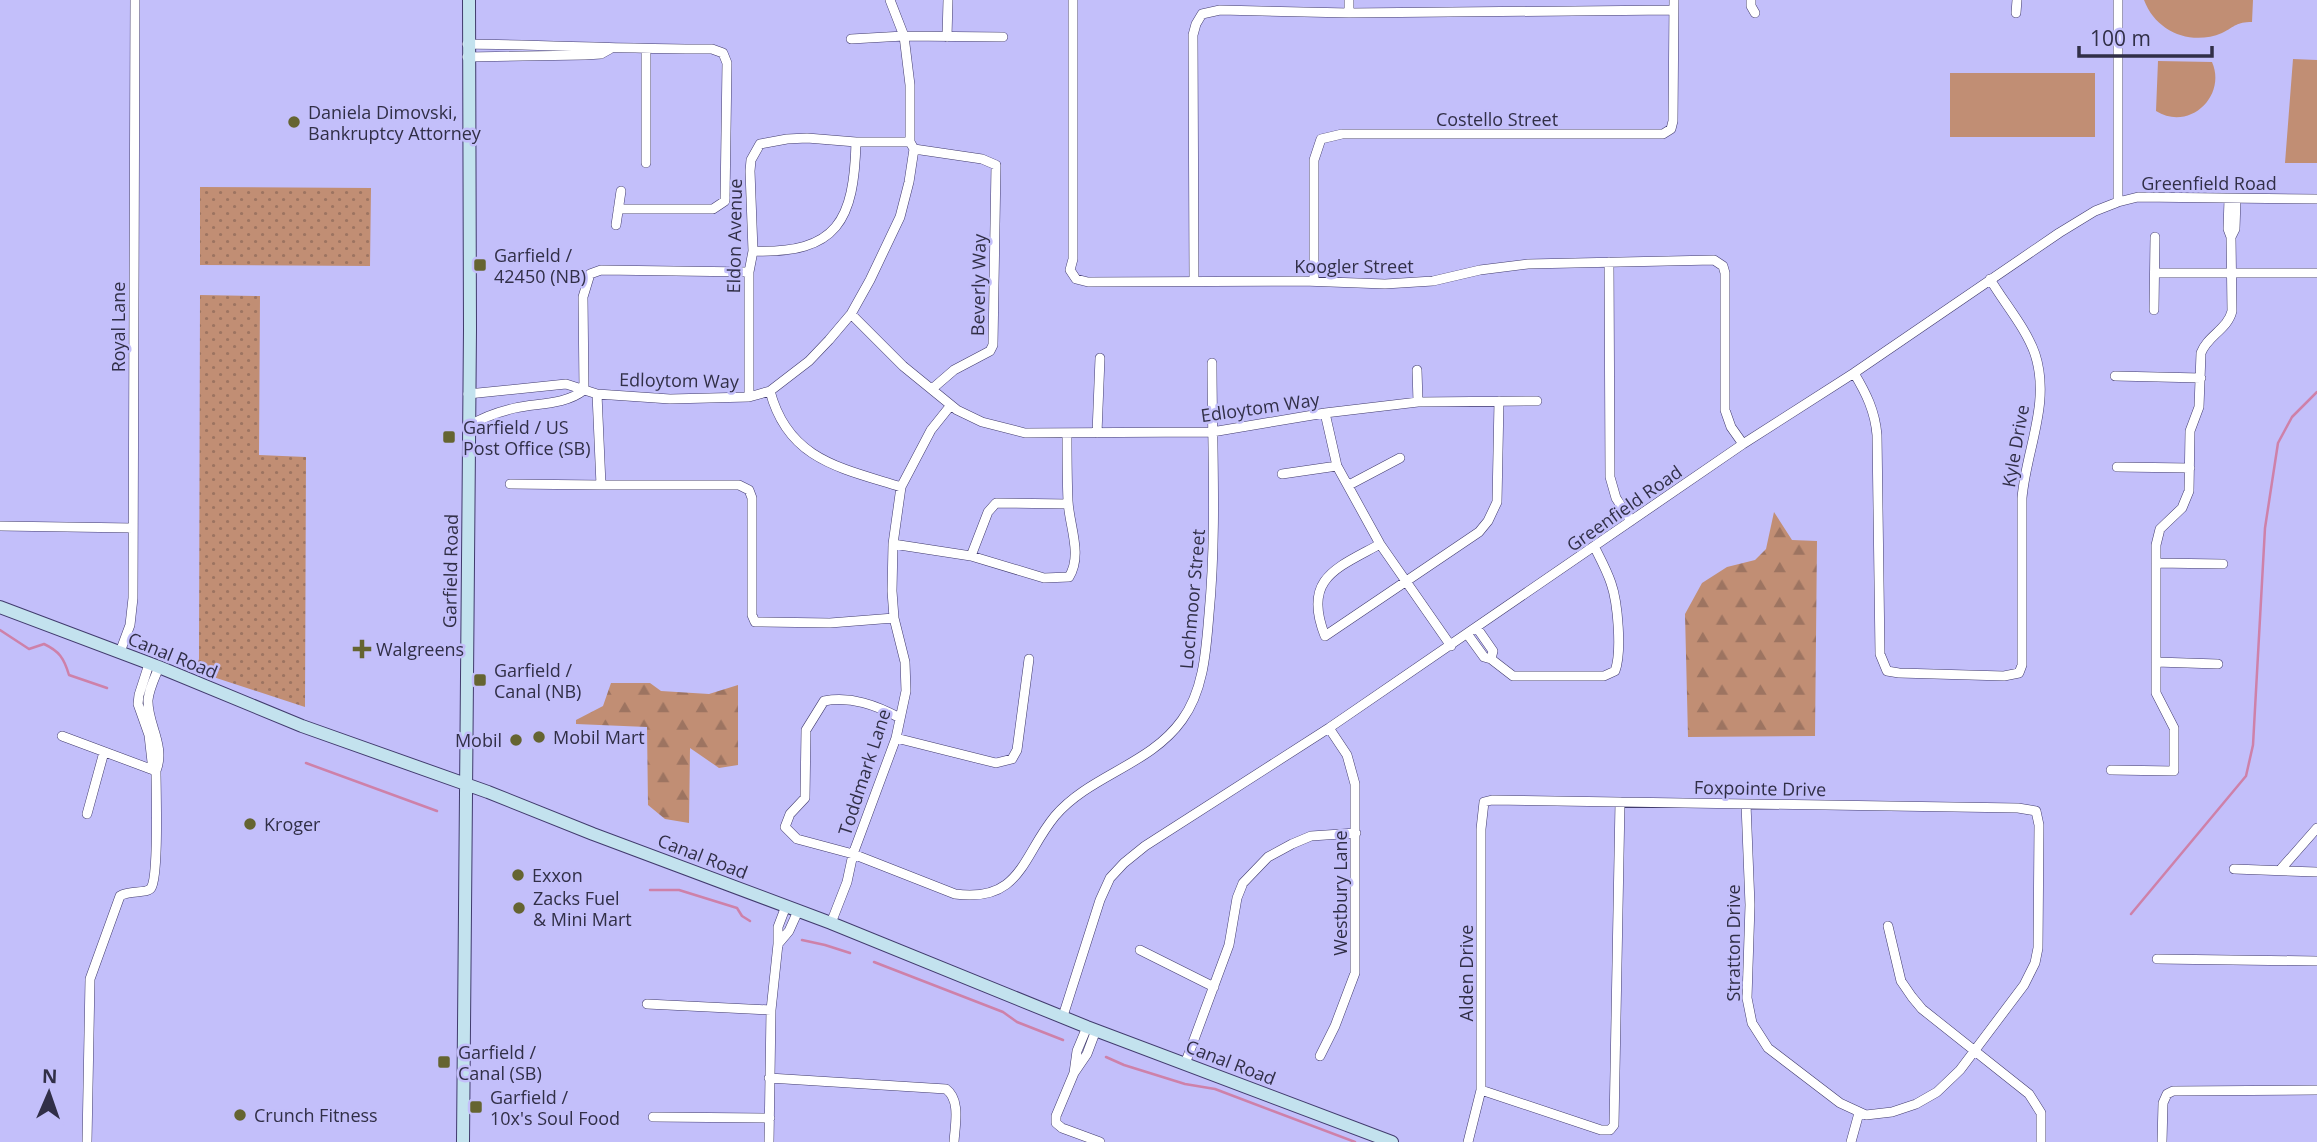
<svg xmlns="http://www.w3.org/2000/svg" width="2317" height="1142" font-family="'Open Sans',sans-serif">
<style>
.grass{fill:url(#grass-dots)}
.forest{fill:url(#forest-firs)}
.pitch{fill:#c18e74}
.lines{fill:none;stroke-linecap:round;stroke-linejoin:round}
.stream{stroke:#ce81a9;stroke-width:2.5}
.street-casing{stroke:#413b6d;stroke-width:10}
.secondary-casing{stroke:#413b6d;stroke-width:14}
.street{stroke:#fff;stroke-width:9}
.secondary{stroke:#c3e2ee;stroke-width:12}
.poi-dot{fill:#656431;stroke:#c3bffa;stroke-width:2.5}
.labels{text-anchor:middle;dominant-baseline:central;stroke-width:5;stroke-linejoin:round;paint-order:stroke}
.poi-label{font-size:18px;fill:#312f47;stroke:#c3bffa;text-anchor:start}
.street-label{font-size:18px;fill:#312f47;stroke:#c3bffa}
</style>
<defs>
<pattern id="grass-dots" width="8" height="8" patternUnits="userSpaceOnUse" patternTransform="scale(1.75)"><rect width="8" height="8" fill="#c18e74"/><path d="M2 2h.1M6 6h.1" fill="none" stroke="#9d7461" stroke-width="1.8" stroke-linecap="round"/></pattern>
<pattern id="forest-firs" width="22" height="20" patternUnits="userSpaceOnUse" patternTransform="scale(1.75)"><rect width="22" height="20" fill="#c18e74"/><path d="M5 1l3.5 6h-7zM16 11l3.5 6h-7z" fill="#9d7461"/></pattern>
</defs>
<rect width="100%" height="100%" fill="#c3bffa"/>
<path class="grass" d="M200 187 371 188 370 266 200 265Z
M200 295 260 296 259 455 306 457 305 707 195 671 199 659Z"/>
<path class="forest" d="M1774 512 1792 540 1817 541 1815 736 1688 737 1685 614 1702 583 1727 567 1755 560 1766 549Z
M611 683H650L661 691 709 694 738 685V765L719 768 690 748 689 823 665 819 648 805 647 727 576 724V720L603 706Z"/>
<path class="pitch" d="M2144 0H2253L2252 22C2236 22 2236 26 2222 33 2191 46 2156 32 2144 0Z
M2293 59 2317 60V163H2285Z
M2158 61 2212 62C2227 96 2189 132 2156 111Z
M1950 73H2095V137H1950Z"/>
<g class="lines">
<path class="stream" d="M0 630 29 649 44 644C59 651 64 658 69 675L107 688
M306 763 437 811
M650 890H679L737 908 742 916 750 921
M2131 914 2246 776 2253 745 2265 528 2278 443 2292 417 2317 392
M802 940 825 945 850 953
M874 962 1003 1012 1017 1022 1063 1040
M1106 1057 1124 1065 1185 1084 1215 1089 1355 1142"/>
<defs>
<path id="street" d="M1073 0V259L1070 270 1076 279 1088 282 1303 281 1385 284 1433 281 1480 270 1528 264 1714 260 1723 266 1725 273V410L1731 427 1743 444
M1349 0V13
M1751 0V6L1755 13
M2016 13 2017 0
M947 37 948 0
M851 39 904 36 1003 37
M467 44C549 45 630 49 712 49L723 53 727 63 725 201 713 209H618
M467 57 585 55 601 54 610 49
M914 149 982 159 996 165 993 345 990 351 954 370 932 389
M646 163V49
M2229 199 2228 229 2231 237 2235 229 2236 199
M2118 202V0
M616 225 621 191
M753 251C838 254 854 220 856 142
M1609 262 1610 477 1616 498 1631 521
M2155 273H2317
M1194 281 1193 35 1196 24 1202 14 1220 10 1349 13 1673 10
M1314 281V160L1321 139 1342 134H1663L1671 129 1673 121 1674 0
M2154 310 2155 237
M851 314 903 366 957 410 982 422 1025 433 1212 432 1325 413 1418 402 1537 401
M1417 370 1418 402
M1854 373C1866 393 1875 411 1877 435L1880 654 1887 671 1899 673 2004 676 2019 673 2022 665V498C2026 450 2051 403 2035 354 2026 328 2004 303 1990 279
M2115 376 2201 378
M584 390 583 297 590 274 601 270 749 272
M770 391C788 460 841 468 901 487
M468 394 566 384 597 394 670 399 749 397 770 391 809 361 829 340 851 314 870 280 900 217 909 182 914 149 910 142V85L904 36 890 0
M597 394 601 485H739L749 490 752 498V615L755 622 830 623 894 618
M749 397V272L753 251 750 171 751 160 760 144 787 139 807 138 856 142H910
M1325 413 1337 466 1380 544 1451 646
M469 426C483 417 498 412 515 408 538 403 565 405 584 390
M1097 433 1100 358
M2117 467 2190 468
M1282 474 1337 466
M510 484 601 485
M1349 485 1400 458
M0 526 133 528
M893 544 971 556 1044 578 1069 577C1083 555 1069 525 1068 501 1067 479 1067 457 1067 434
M1380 544C1337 568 1302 578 1325 636L1479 532 1488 521 1497 502 1499 401
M971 556 988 512 996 503 1068 504
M2156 563 2223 564
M1468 635 1484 657 1491 659 1493 651 1477 628
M120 652 130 625 133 598 135 0
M1491 659 1513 676H1604L1615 671C1622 652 1618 603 1611 583 1607 571 1601 560 1595 548
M2156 662 2218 664
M149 664 139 695 138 704 149 735 152 762 156 771C166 745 147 724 148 700 149 689 155 677 159 667
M900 718C876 705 851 696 824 701L806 730 805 798 790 814 785 827 797 839 853 854 955 894C1021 903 1022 856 1055 816 1090 775 1150 765 1182 720 1204 690 1206 650 1209 614 1217 530 1212 447 1212 363
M62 736 156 771C156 790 159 876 151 888 147 894 129 890 120 896L90 979 87 1142
M896 738 996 763 1012 759 1017 750 1029 659
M2111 770 2174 771V728L2156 693V545L2160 529 2182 508 2189 491 2190 431 2199 407 2201 353C2207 336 2228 329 2232 311L2231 237
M87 814 104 752
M2234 869 2317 872
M2280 870 2317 828
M786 906 778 927V944L789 931 798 911
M831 923 847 882 853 854 896 738 906 691 905 662 894 618 892 591 893 544 901 487 931 430 951 405
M1888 926 1901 981 1912 997 1922 1009 2029 1094 2041 1113V1142
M1140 950 1214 987
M2157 959 2317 961
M647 1004 771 1010
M1063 1016 1100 900 1110 878 1124 863 1145 846 1329 728 1743 444 1854 373 2059 233 2095 211 2118 202 2138 197 2317 199
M1087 1027 1077 1051 1074 1073 1087 1054 1096 1030
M1320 1056 1335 1026 1355 973V784L1347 755 1329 728
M1185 1064 1229 945 1237 898 1243 883 1268 857 1292 844 1311 836 1356 833
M1074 1073 1056 1116V1123L1062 1128 1100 1142
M769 1078 946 1089C961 1100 955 1125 954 1142
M1481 1090 1601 1130H1610L1614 1125 1620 802
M653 1117 770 1118
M769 1142 771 1010 778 944
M1468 1142 1481 1090V829L1484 802 1492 800 2018 808 2036 811 2039 825 2038 948 2035 963 2024 985 1960 1070 1937 1092 1916 1104 1892 1112 1866 1115 1840 1103 1768 1048 1752 1023 1747 998 1750 905 1746 804
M1851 1142 1859 1113
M2162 1142 2163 1103 2167 1094 2173 1091 2317 1090"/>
<path id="secondary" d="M0 607 159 667 302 726 488 792 593 834 831 923 1087 1027 1392 1142
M463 1142 470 329 469 0"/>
</defs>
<use href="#street" class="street-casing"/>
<use href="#secondary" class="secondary-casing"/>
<use href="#street" class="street"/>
<use href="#secondary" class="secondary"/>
</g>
<g class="poi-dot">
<circle cx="294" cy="122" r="7"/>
<rect x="473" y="258" width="14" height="14" rx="3.5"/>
<rect x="442" y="430" width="14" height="14" rx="3.5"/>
<path d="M358.5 638.5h7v7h7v7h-7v7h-7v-7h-7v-7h7z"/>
<rect x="473" y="673" width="14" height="14" rx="3.5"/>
<circle cx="539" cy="737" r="7"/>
<circle cx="516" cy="740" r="7"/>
<circle cx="250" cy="824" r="7"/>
<circle cx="518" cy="875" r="7"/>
<circle cx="519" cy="908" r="7"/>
<rect x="437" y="1055" width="14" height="14" rx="3.5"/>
<rect x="469" y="1100" width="14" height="14" rx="3.5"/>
<circle cx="240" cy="1115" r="7"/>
</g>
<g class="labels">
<g class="poi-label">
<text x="308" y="112">Daniela Dimovski,<tspan x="308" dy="21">Bankruptcy Attorney</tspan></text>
<text x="494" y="255">Garfield /<tspan x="494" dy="21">42450 (NB)</tspan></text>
<text x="463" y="427">Garfield / US<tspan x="463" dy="21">Post Office (SB)</tspan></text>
<text x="376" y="649">Walgreens</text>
<text x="494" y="670">Garfield /<tspan x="494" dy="21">Canal (NB)</tspan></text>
<text x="553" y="737">Mobil Mart</text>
<text x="502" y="740" text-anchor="end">Mobil</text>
<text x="264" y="824">Kroger</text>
<text x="532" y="875">Exxon</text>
<text x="533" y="898">Zacks Fuel<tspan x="533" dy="21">&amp; Mini Mart</tspan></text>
<text x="458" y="1052">Garfield /<tspan x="458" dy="21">Canal (SB)</tspan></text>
<text x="490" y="1097">Garfield /<tspan x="490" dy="21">10x's Soul Food</tspan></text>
<text x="254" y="1115">Crunch Fitness</text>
</g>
<g class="street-label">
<text x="1497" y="119">Costello Street</text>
<text x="2209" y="183">Greenfield Road</text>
<text transform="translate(734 236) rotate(-89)">Eldon Avenue</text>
<text x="1354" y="266">Koogler Street</text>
<text transform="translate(978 285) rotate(-89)">Beverly Way</text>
<text transform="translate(118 327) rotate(-90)">Royal Lane</text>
<text transform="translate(679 380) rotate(1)">Edloytom Way</text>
<text transform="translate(1260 407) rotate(-8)">Edloytom Way</text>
<text transform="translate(2015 446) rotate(-80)">Kyle Drive</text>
<text transform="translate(1624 508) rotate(-35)">Greenfield Road</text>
<text transform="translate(450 571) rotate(-89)">Garfield Road</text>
<text transform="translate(1192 599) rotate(-85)">Lochmoor Street</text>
<text transform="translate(173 655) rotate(22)">Canal Road</text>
<text transform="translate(864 772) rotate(-72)">Toddmark Lane</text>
<text transform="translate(1760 788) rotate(1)">Foxpointe Drive</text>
<text transform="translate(703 856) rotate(21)">Canal Road</text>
<text transform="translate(1340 893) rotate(-90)">Westbury Lane</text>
<text transform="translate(1733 943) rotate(-90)">Stratton Drive</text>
<text transform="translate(1466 973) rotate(-90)">Alden Drive</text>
<text transform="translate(1231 1062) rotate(21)">Canal Road</text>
</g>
</g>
<g transform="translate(49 1093) rotate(2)" stroke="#c3bffa" stroke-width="5" paint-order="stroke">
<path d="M0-5L12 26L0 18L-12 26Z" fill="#312f47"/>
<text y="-10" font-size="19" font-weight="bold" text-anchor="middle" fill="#312f47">N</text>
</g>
<path d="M2079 46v10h133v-10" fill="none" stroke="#312f47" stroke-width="3.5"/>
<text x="2090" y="46" font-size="21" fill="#312f47" stroke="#c3bffa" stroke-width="5" paint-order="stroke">100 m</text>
</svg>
